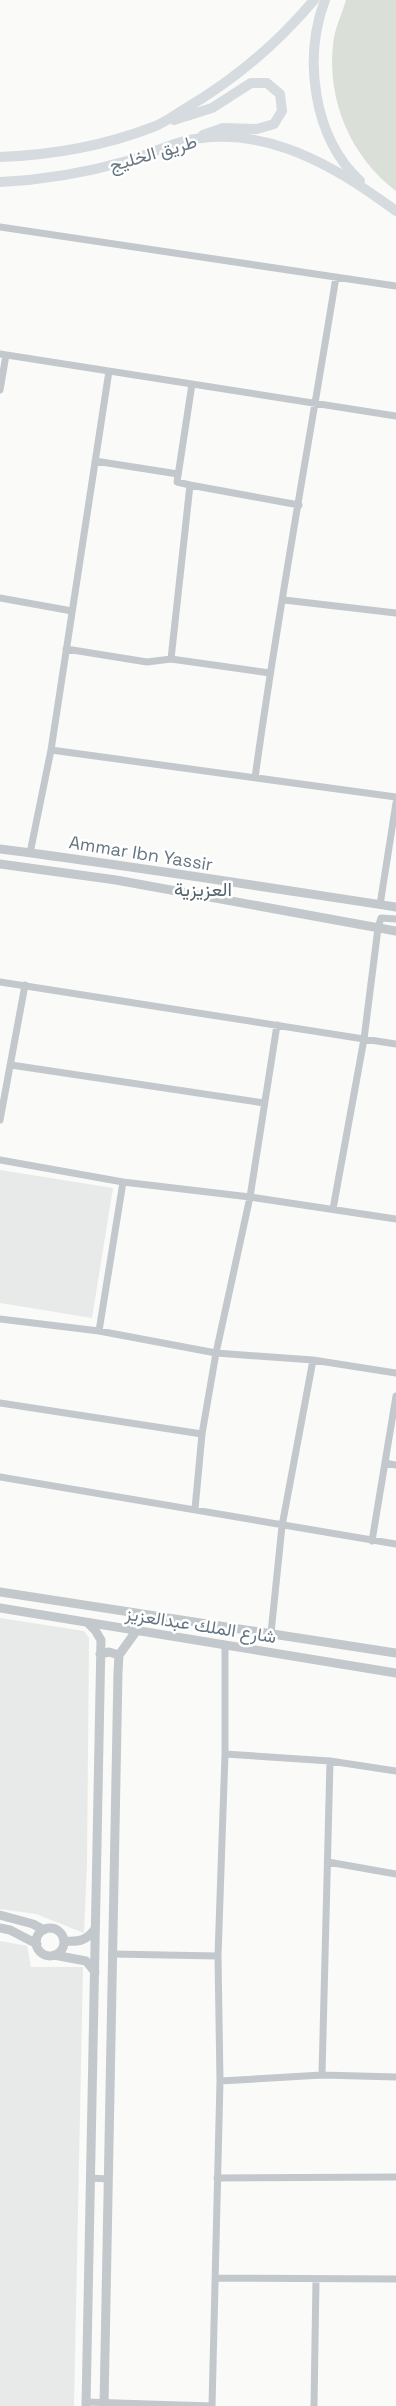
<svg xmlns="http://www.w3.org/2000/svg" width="396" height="2406" font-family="'Space Grotesk',Vazirmatn,sans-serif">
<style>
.built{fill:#e8e9e9}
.green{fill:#dadfd7}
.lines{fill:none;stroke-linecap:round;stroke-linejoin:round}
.minor{stroke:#c3c8cc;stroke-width:7}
.tertiary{stroke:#c3c8cc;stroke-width:9}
.primary{stroke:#d6dbdf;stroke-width:10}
.labels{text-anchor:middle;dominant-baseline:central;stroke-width:5;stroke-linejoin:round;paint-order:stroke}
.street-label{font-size:18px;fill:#657683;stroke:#fff}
.neighbourhood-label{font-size:19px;fill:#57646e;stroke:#fff}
</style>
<rect width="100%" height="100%" fill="#fafaf8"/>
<path class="built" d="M0 1170 113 1188 92 1318 0 1303Z
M0 1618 84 1631 89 1638 87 1864 84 1933 36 1914 0 1909Z
M0 1941 27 1946 31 1967H83L74 2406H0Z"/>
<path class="green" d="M346 0H396V191C351 157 327 101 333 45 334 30 342 14 346 0Z"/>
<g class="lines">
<path class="minor" d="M0 227 396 286
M0 354 396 416
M0 390 6 355
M95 461 178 474
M190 485 177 482 192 384
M0 598 72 611
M284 600 396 613
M66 649 147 662 171 659
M270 673 171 659 190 485 299 505
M51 750 396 797
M255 778C278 610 309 444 336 277
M30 853 51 750 109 371
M380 905 396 803
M0 982 396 1044
M11 1065 264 1103
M0 1120 25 985
M0 1160 123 1182 250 1197 396 1219
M333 1209 364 1039 378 928 381 918 396 919
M0 1319 99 1331 216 1353 313 1360 396 1373
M99 1331 123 1182
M0 1403 202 1434
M385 1463 396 1465
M0 1477 396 1544
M195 1509 202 1434 216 1353 250 1197 277 1025
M372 1541 396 1396
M271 1633 282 1526 313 1360
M225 1754 330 1761 396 1771
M328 1862 396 1874
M112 1954 218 1956
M322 2075 330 1761
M220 2081 322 2075 396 2077
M90 2178 108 2179
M217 2178 396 2177
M216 2278 396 2279
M86 2402 212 2406
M212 2406 220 2081 218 1956 225 1754V1646
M314 2406 316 2280"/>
<path class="tertiary" d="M0 849C132 866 264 887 396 907
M0 864 116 880 396 931
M0 1592 396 1653
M0 1608 396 1673
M100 1654 109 1652 119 1655
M0 1915 33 1924 44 1930
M0 1928 10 1930 37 1944
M36 1942a14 14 0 1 1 28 0a14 14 0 1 1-28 0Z
M64 1941C79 1942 86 1941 95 1929
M54 1955 86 1961 95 1972
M86 2406 101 1640 95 1630 89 1624
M104 2406 118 1672 119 1655 137 1630"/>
<path class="primary" d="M325 0C303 58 313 137 360 181
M174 120 212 108 251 83H267L280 94 282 111 274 124 257 129 223 128 203 135
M0 157C52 155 104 146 153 127 164 123 173 116 183 110 233 81 277 44 314 0
M0 182C44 180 85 173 127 161 145 156 163 147 181 142 254 123 324 159 382 201
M378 198 396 211"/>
</g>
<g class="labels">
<g class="street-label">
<text transform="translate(153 153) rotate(-16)">طريق الخليج</text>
<text transform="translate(141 853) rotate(9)">Ammar Ibn Yassir</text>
<text transform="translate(201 1625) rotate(9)">شارع الملك عبدالعزيز</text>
</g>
<g class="neighbourhood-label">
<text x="203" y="889">العزيزية</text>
</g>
</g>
</svg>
